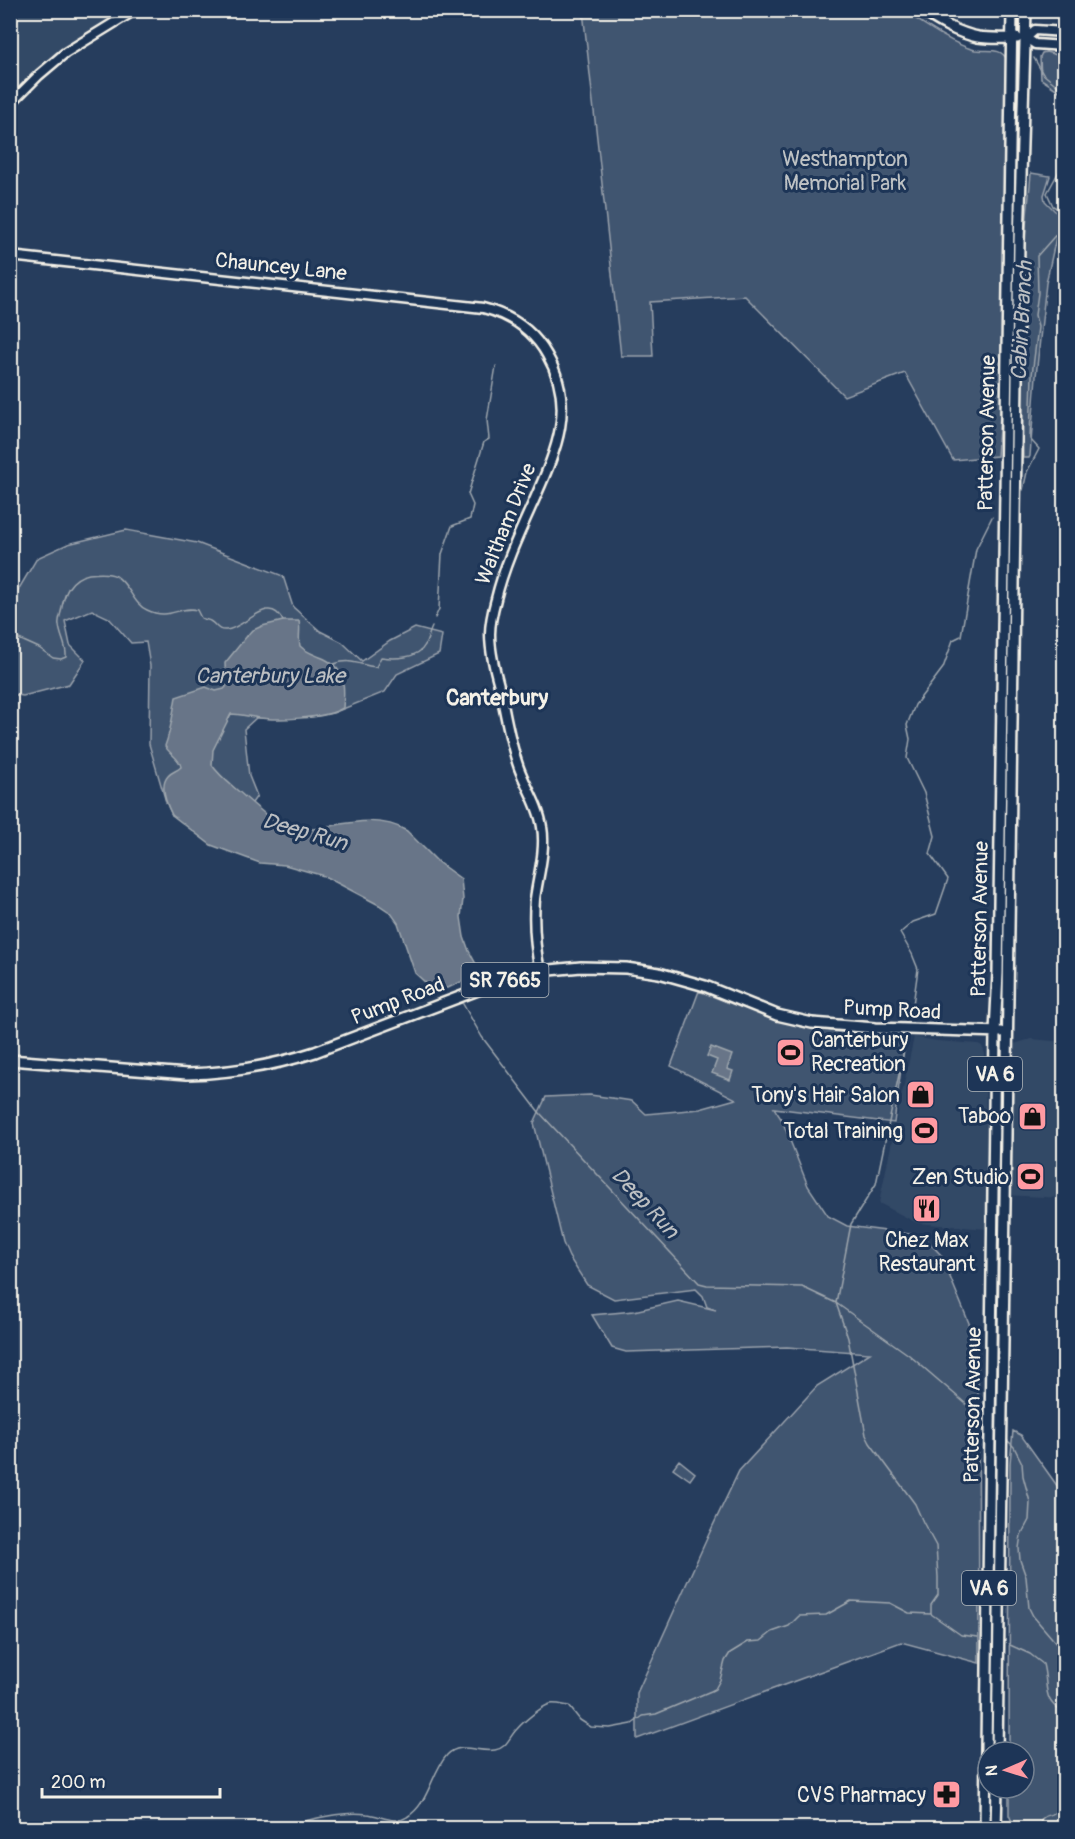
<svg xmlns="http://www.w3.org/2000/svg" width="1075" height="1839" font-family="Pangolin,sans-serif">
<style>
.built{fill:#334966}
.green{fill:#40546f;stroke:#9aa2ac;stroke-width:1.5}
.water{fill:#677588;stroke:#9fa7ae;stroke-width:1.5}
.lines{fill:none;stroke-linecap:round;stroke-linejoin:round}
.stream{stroke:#9fa7ae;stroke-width:1.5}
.secondary-casing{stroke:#f4f1e8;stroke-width:13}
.primary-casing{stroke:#f4f1e8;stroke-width:14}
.secondary{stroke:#1d3557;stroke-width:8}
.primary{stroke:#1d3557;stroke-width:9}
.labels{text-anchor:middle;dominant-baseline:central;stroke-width:6;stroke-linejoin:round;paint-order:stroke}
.shield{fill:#1d3557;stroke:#b4b9bc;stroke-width:1.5}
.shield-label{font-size:20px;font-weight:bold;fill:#f4f1e8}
.park-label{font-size:21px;fill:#bec2c4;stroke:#1d3557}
.street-label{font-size:21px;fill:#f4f1e8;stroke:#1d3557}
.poi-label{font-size:21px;fill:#f4f1e8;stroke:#1d3557;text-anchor:end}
.water-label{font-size:22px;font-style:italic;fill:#bcbfc2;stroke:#1d3557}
.neighbourhood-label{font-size:22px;font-weight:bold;fill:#f4f1e8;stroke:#1d3557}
</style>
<rect width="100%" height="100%" fill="#263d5d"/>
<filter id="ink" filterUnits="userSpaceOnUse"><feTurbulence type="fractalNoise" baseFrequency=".0167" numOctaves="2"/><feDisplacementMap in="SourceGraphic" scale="12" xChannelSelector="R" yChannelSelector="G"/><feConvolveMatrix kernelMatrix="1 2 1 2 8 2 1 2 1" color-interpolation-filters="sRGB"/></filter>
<g filter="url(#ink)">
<path class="built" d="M11 11H127L107 21 53 58 37 70 11 97Z
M914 1037 937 1041 978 1044 982 1046 985 1054 987 1229 917 1223 879 1203Z
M1031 1039 1064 1042V1198L1005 1195 1014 1044Z"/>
<path class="green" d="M583 11H904C922 23 954 45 975 50 987 52 1002 46 1007 61L1003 374 997 456 953 460 905 373 844 396 745 296 650 302 653 356H621Z
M1046 52 1064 57V94L1041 79 1040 57 1042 53Z
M1031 173 1050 176 1044 195 1045 201 1057 213 1059 224 1046 283 1036 376 1030 456 1029 458H1023C1022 391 1020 323 1024 255 1025 228 1029 200 1031 173Z
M126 530 197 543 283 576 293 607 320 631 342 642 362 661 390 641 415 628 442 635 439 654 397 674 385 692 333 713 310 717 256 718 244 729 249 776 257 796 252 803 172 815 166 802 149 744 150 666 146 642 131 643 109 618 92 610 65 621 70 645 85 660 69 684 23 696 11 694 10 598 14 597 37 558 68 544Z
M699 991 740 1007 831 1031 905 1038 894 1123 774 1108 782 1120 808 1186 828 1216 847 1226 917 1235 925 1238 941 1255 971 1328 978 1366 979 1663 901 1642 637 1739V1693L709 1534 739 1471 817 1386 870 1353 787 1347 626 1352 612 1348 592 1315 634 1311 678 1301 716 1310 707 1307 703 1296 696 1289 614 1299 587 1285 569 1257 563 1243 534 1123 546 1097 590 1095 619 1099 632 1101 646 1114 700 1109 736 1099 671 1066Z
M1013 1431 1021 1435 1058 1487 1064 1499V1828H1015L1009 1815V1788H1024V1752H1009L1010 1463Z
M679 1460 695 1473 690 1480 673 1468Z"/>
<path class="water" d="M283 621H299C301 630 298 637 300 646 306 652 313 654 320 657 346 667 345 685 343 708 326 719 274 721 254 717 246 716 239 714 231 714L213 750 212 765C220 777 234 787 245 797 257 807 270 820 286 826 301 832 316 829 331 826 357 821 384 817 407 831L439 863 461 879 463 899 461 917 464 937 469 951 477 966V971L475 975 465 980 448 988 435 987 426 983 415 973 398 923 391 913 379 905 324 876 285 865 260 863 211 845 172 815C167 805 159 786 168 776 171 772 177 771 181 767 180 758 169 754 165 746 171 731 173 713 176 697L206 687 216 691 224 689 226 687 225 663 251 631 262 626Z
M711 1047 732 1055 727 1069 733 1071 730 1080 712 1073 717 1060 707 1056Z"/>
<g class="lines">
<path class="stream" d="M1034 58 1043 74 1064 91
M1023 490 1027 472 1039 449 1030 439 1032 375 1038 327 1035 315 1038 293 1037 256 1060 230 1058 209 1053 206 1047 193 1063 164
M435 618 439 609 442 554 452 526 470 519 473 505 468 494 484 442 489 439 487 420 496 366
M10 635 39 648 53 658 61 659 66 657C67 645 60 637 59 625 58 621 60 616 61 612 64 594 69 578 89 574 97 573 109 572 116 576 130 585 133 604 147 610 170 621 180 605 197 610L201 618C202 619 209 620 210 621 217 625 217 631 226 630 245 629 269 592 283 621
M334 664C353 658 358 665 376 667L381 657C394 659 418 659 425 645 428 640 429 633 432 627
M463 1004 482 1037 539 1112 699 1283 707 1285 802 1287 836 1303 848 1338 866 1435 870 1443 915 1504 923 1522 936 1546 938 1577V1595L931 1605V1614L961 1635 978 1637
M911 1019 918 969 912 954 900 933 913 922 936 914 948 879 930 854 935 836 924 793 907 758 910 739 907 725 915 705 943 668 953 640 961 636 976 549 992 517
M906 1041 876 1184 851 1224 836 1303 909 1355 987 1422
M1006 1439 1014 1447 1022 1463 1023 1476 1030 1502 1029 1520 1021 1535 1019 1548 1020 1560 1026 1577 1029 1608 1033 1616 1064 1652
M1010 1645 1030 1654 1043 1664C1049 1687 1041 1700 1064 1713
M292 1828 294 1824C315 1818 346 1811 367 1814 380 1815 395 1825 407 1817 429 1804 431 1773 447 1755 460 1741 478 1753 495 1750 507 1748 509 1737 517 1729 523 1722 542 1706 550 1704 556 1703 563 1705 569 1706L580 1720 591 1727 610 1728 632 1724 643 1716 656 1714 711 1691 715 1689 720 1680 725 1661 730 1653 748 1642 761 1641 772 1632 789 1626 799 1616 826 1615 851 1601 890 1603 909 1613 931 1614
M1039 1828C1042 1809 1052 1820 1058 1809 1061 1804 1058 1795 1060 1789 1061 1786 1063 1783 1064 1780"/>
<defs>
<path id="secondary" d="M1064 32 1035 30 1026 38 1035 44 1064 46
M10 104 39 75 65 53 135 10
M10 256 483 308C510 315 533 330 547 355 578 408 554 455 532 505 518 536 504 566 496 599 493 610 490 622 490 634 490 654 496 674 501 693 506 718 510 743 519 768 526 787 539 806 542 827 546 850 538 876 535 899 533 924 535 947 540 971"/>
<path id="primary" d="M921 10C938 21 957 33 978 37 991 39 1005 38 1017 38
M10 1060 187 1074C232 1073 272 1066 315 1052L507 979 540 971 581 967 626 968 659 973 705 986 777 1015 812 1023 875 1028 1001 1032
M997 1752 1019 242 1026 10
M985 1828 995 1032 998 973 1012 10
M996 1828 997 1788"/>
</defs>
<use href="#secondary" class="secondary-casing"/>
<use href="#primary" class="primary-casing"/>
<use href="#secondary" class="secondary"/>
<use href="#primary" class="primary"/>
</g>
</g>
<defs>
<symbol id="stadium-square" viewBox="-11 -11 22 22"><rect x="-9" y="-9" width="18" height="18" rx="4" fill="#ff9aa2" stroke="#1d3557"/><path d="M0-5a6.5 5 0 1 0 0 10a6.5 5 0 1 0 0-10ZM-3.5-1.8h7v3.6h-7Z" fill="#111"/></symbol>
<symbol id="shop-square" viewBox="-11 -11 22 22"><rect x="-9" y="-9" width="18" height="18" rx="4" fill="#ff9aa2" stroke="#1d3557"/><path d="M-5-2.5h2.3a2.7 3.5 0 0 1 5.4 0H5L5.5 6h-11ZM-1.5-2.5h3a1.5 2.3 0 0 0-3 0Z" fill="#111"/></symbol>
<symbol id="restaurant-square" viewBox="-11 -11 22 22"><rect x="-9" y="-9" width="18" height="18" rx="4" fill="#ff9aa2" stroke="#1d3557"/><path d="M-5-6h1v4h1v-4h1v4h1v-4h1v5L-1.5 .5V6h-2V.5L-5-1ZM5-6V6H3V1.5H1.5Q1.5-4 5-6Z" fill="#111"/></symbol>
<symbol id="pharmacy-square" viewBox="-11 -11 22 22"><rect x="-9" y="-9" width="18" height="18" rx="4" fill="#ff9aa2" stroke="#1d3557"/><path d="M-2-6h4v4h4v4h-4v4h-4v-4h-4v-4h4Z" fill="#111"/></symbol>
</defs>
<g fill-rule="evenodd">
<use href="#stadium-square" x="774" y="1036" width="33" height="33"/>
<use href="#shop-square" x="904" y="1078" width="33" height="33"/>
<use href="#shop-square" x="1016" y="1100" width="33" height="33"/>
<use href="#stadium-square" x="908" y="1114" width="33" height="33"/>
<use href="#stadium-square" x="1014" y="1160" width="33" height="33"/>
<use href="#restaurant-square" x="910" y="1192" width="33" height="33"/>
<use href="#pharmacy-square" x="930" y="1778" width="33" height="33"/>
</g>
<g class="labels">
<g class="shield">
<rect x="461.5" y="963" width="87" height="34" rx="4.5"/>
<rect x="968" y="1057" width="54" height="34" rx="4.5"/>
<rect x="962" y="1571" width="54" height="34" rx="4.5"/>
</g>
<g class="shield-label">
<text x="505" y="980">SR 7665</text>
<text x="995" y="1074">VA 6</text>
<text x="989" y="1588">VA 6</text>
</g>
<g class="park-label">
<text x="845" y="159">Westhampton<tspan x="845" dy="24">Memorial Park</tspan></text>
</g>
<g class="street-label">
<text transform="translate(281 267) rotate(6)">Chauncey Lane</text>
<text transform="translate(987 433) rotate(-89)">Patterson Avenue</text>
<text transform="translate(506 524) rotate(-68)">Waltham Drive</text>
<text transform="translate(980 919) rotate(-89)">Patterson Avenue</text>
<text transform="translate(398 1001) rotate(-21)">Pump Road</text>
<text transform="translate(892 1010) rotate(3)">Pump Road</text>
<text transform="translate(973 1405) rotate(-89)">Patterson Avenue</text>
</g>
<g class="poi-label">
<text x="811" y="1040" text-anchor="start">Canterbury<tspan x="811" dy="24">Recreation</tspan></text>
<text x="900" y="1095">Tony's Hair Salon</text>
<text x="1011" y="1116">Taboo</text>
<text x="903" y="1131">Total Training</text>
<text x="1009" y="1177">Zen Studio</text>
<text x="927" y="1240" text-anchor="middle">Chez Max<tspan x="927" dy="24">Restaurant</tspan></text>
<text x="926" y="1795">CVS Pharmacy</text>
</g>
<g class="water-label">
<text transform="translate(1022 321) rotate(-87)">Cabin Branch</text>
<text x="270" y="676">Canterbury Lake</text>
<text transform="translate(305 832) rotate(16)">Deep Run</text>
<text transform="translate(645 1203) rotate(47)">Deep Run</text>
</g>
<g class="neighbourhood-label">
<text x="497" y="698">Canterbury</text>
</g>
</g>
<rect width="1075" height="1839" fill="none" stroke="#1d3557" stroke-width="36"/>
<rect x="18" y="18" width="1039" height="1803" fill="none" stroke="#f4f1e8" stroke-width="2" filter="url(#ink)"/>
<g transform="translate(1006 1770) rotate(267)"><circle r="28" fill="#1d3557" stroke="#738091" stroke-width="1.5"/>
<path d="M0-4.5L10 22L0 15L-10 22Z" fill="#ff9aa2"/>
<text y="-9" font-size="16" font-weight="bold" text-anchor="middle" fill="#f4f1e8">N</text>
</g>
<path d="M42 1788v9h178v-9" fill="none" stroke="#f4f1e8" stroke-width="3"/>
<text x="51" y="1788" font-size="18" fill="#f4f1e8" stroke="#1d3557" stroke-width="4.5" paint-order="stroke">200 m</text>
</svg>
